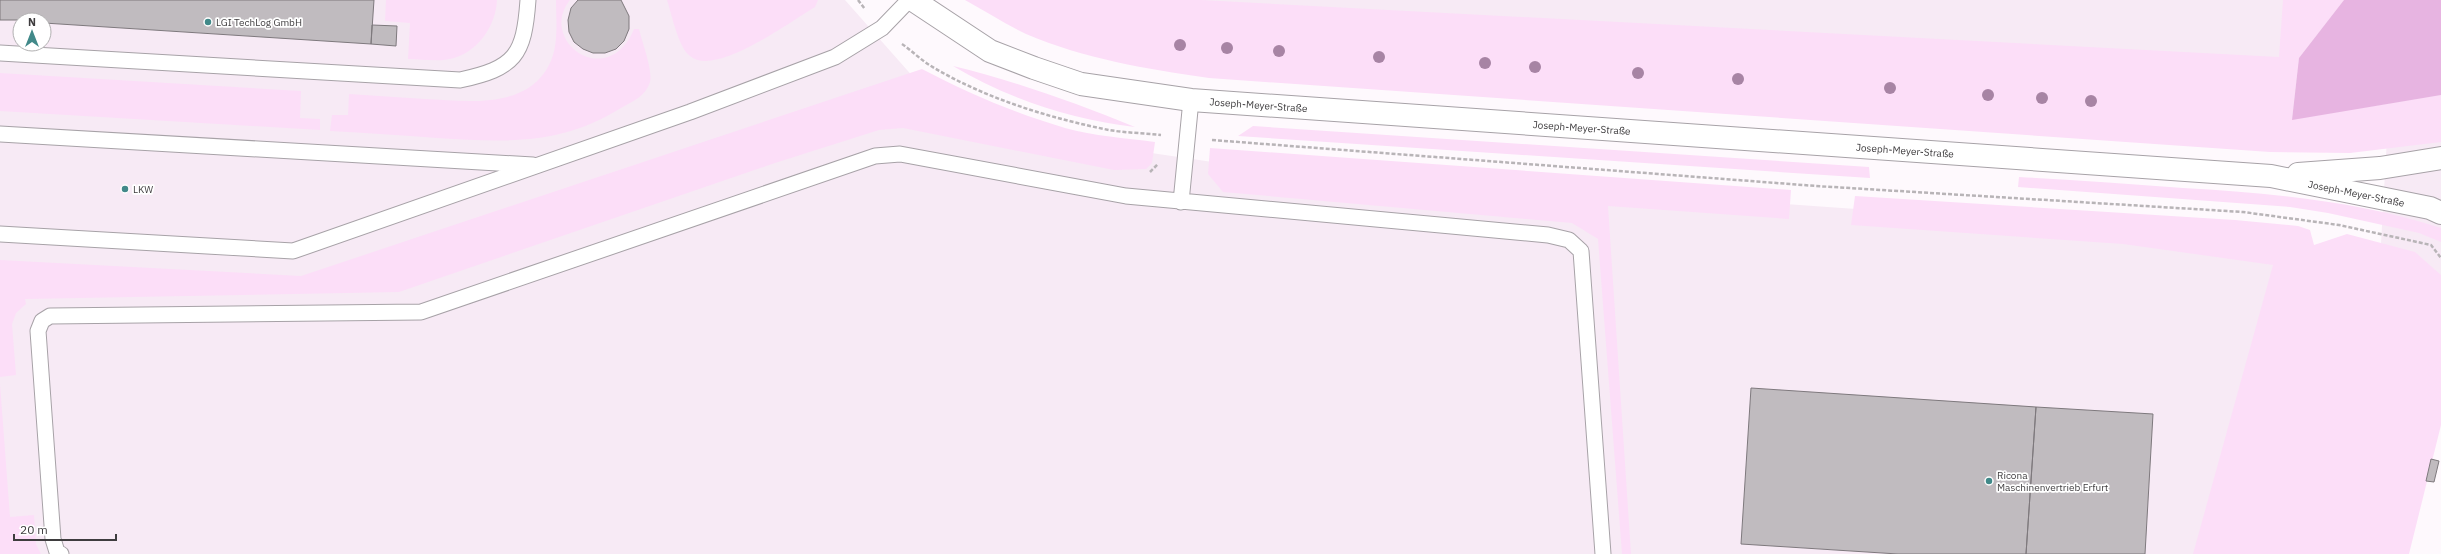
<svg xmlns="http://www.w3.org/2000/svg" width="2441" height="554" font-family="'IBM Plex Sans',sans-serif">
<style>
.built{fill:#f7eaf5;fill-rule:evenodd}
.green{fill:#fcdef8}
.forest{fill:#e7b4e1}
.building{fill:#c0bbbf;stroke:#7e797d}
.lines{fill:none;stroke-linecap:round;stroke-linejoin:round}
.service-casing{stroke:#a7a2a7;stroke-width:17}
.minor-casing{stroke:#a7a2a7;stroke-width:24}
.path{stroke:#b8b4b7;stroke-width:2.5;stroke-dasharray:4 2;stroke-linecap:butt}
.service{stroke:#fff;stroke-width:15}
.minor{stroke:#fff;stroke-width:22}
.tree{fill:#a784a4}
.poi-dot{fill:#418989;stroke:#fff;stroke-width:1.5}
.labels{text-anchor:middle;dominant-baseline:central;stroke-width:3.5;stroke-linejoin:round;paint-order:stroke}
.poi-label{font-size:10px;fill:#3e3c3e;stroke:#fff;text-anchor:start}
.street-label{font-size:10px;fill:#3e3c3e;stroke:#fff}
</style>
<rect width="100%" height="100%" fill="#fef9fd"/>
<path class="built" d="M0 0H845L923 88 1063 140 1233 165 2294 240 2380 261 2389 103 2292 120 1068 0H2441V378L2396 554H0ZM20 20H44V44H20Z"/>
<path class="green" d="M386 0H497C496 24 480 49 457 57 442 63 423 59 408 59L410 23 385 21Z
M556 0H570C537 41 608 92 634 29H639C642 42 653 70 650 82 646 96 633 101 621 108 560 146 506 142 437 138 401 135 366 133 330 131L332 115H348L349 94C374 96 399 97 425 99 467 101 528 110 550 63 559 44 556 20 556 0Z
M667 0H818L815 7C791 21 715 78 690 56 678 47 672 15 667 0Z
M965 0H1201L2279 57 2283 0H2344L2299 58 2292 119 2441 95V142L2350 153 2270 152 1209 78C1146 69 1085 59 1026 34 1005 24 985 11 965 0Z
M953 66C1015 81 1076 103 1135 127 1072 120 1006 98 953 66Z
M922 69C968 93 1014 113 1065 128 1094 136 1125 138 1155 142L1152 163 1146 169 1114 170 903 128 879 130 775 163 399 292 25 299 26 304 16 313 12 324 16 375 0 377V260L301 276Z
M0 73 301 91 300 118 320 119V130L0 111Z
M1253 126 1869 167 1870 178 1238 136Z
M1210 148 1791 190 1789 219 1608 206 1631 554H1622L1598 239 1572 223 1223 192 1208 174Z
M2019 177C2074 180 2129 184 2183 188 2270 193 2358 201 2441 228V242L2419 233 2328 213 2290 207 2018 187Z
M1855 196 2235 220 2298 226 2310 230 2314 245 2347 234 2415 252 2441 275V425L2409 554H2193L2273 265 2123 244 1851 225Z
M0 384 10 517 34 515 36 544 41 554H0Z"/>
<path class="forest" d="M2344 0H2441V95L2292 120 2299 58Z"/>
<path class="building" d="M0 0H374L371 44 44 23V20H0Z
M578 0H621L629 16V29L624 41 616 49 605 53H593L583 49 574 42 569 32 568 20 571 8Z
M372 25 397 26 396 46 371 44Z
M1751 388 2036 407 2026 554H1898L1741 544Z
M2036 407 2153 414 2145 554H2026Z
M2431 459 2439 461 2434 482 2426 481Z"/>
<g class="lines">
<defs>
<path id="service" d="M0 53 460 80C515 68 524 56 528 0
M0 134 533 165
M1181 202 1191 100
M0 234 293 251 690 112 835 57 882 28 909 0
M61 554 57 552 53 539 38 331 42 321 50 316 421 312 875 156 900 154 1126 196 1548 235 1569 240 1581 251 1603 554"/>
<g id="minor">
<path id="s1" d="M913 0 990 51 1034 68 1081 84 1191 100 2271 176 2430 208 2441 213"/>
<path d="M2298 174 2380 168 2441 158"/>
</g>
</defs>
<use href="#service" class="service-casing"/>
<use href="#minor" class="minor-casing"/>
<path class="path" d="M858 0 865 9
M902 44C912 51 921 60 931 66 984 98 1049 118 1109 130 1126 133 1144 133 1161 135
M1212 140 1816 186 2243 212 2339 225 2431 245 2441 258
M1150 172 1158 164"/>
<use href="#service" class="service"/>
<use href="#minor" class="minor"/>
</g>
<g class="tree">
<circle cx="1180" cy="45" r="6"/>
<circle cx="1227" cy="48" r="6"/>
<circle cx="1279" cy="51" r="6"/>
<circle cx="1379" cy="57" r="6"/>
<circle cx="1485" cy="63" r="6"/>
<circle cx="1535" cy="67" r="6"/>
<circle cx="1638" cy="73" r="6"/>
<circle cx="1738" cy="79" r="6"/>
<circle cx="1890" cy="88" r="6"/>
<circle cx="1988" cy="95" r="6"/>
<circle cx="2042" cy="98" r="6"/>
<circle cx="2091" cy="101" r="6"/>
</g>
<g class="poi-dot">
<circle cx="208" cy="22" r="4"/>
<circle cx="125" cy="189" r="4"/>
<circle cx="1989" cy="481" r="4"/>
</g>
<g class="labels">
<g class="poi-label">
<text x="216" y="22">LGI TechLog GmbH</text>
<text x="133" y="189">LKW</text>
<text x="1997" y="475">Ricona<tspan x="1997" dy="12">Maschinenvertrieb Erfurt</tspan></text>
</g>
<g class="street-label">
<text stroke="none"><textPath href="#s1" startOffset="368">Joseph-Meyer-Straße</textPath></text>
<text stroke="none"><textPath href="#s1" startOffset="692">Joseph-Meyer-Straße</textPath></text>
<text stroke="none"><textPath href="#s1" startOffset="1016">Joseph-Meyer-Straße</textPath></text>
<text stroke="none"><textPath href="#s1" startOffset="1470">Joseph-Meyer-Straße</textPath></text>
</g>
</g>
<g transform="translate(32 32)"><circle r="19" fill="#ffffff" stroke="#b2b1b2"/>
<path d="M0-3L7 15L0 10L-7 15Z" fill="#418989"/>
<text y="-6" font-size="11" font-weight="bold" text-anchor="middle" fill="#3e3c3e">N</text>
</g>
<path d="M14 534v6h102v-6" fill="none" stroke="#3e3c3e" stroke-width="2"/>
<text x="20" y="534" font-size="12" fill="#3e3c3e" stroke="#ffffff" stroke-width="3" paint-order="stroke">20 m</text>
</svg>
